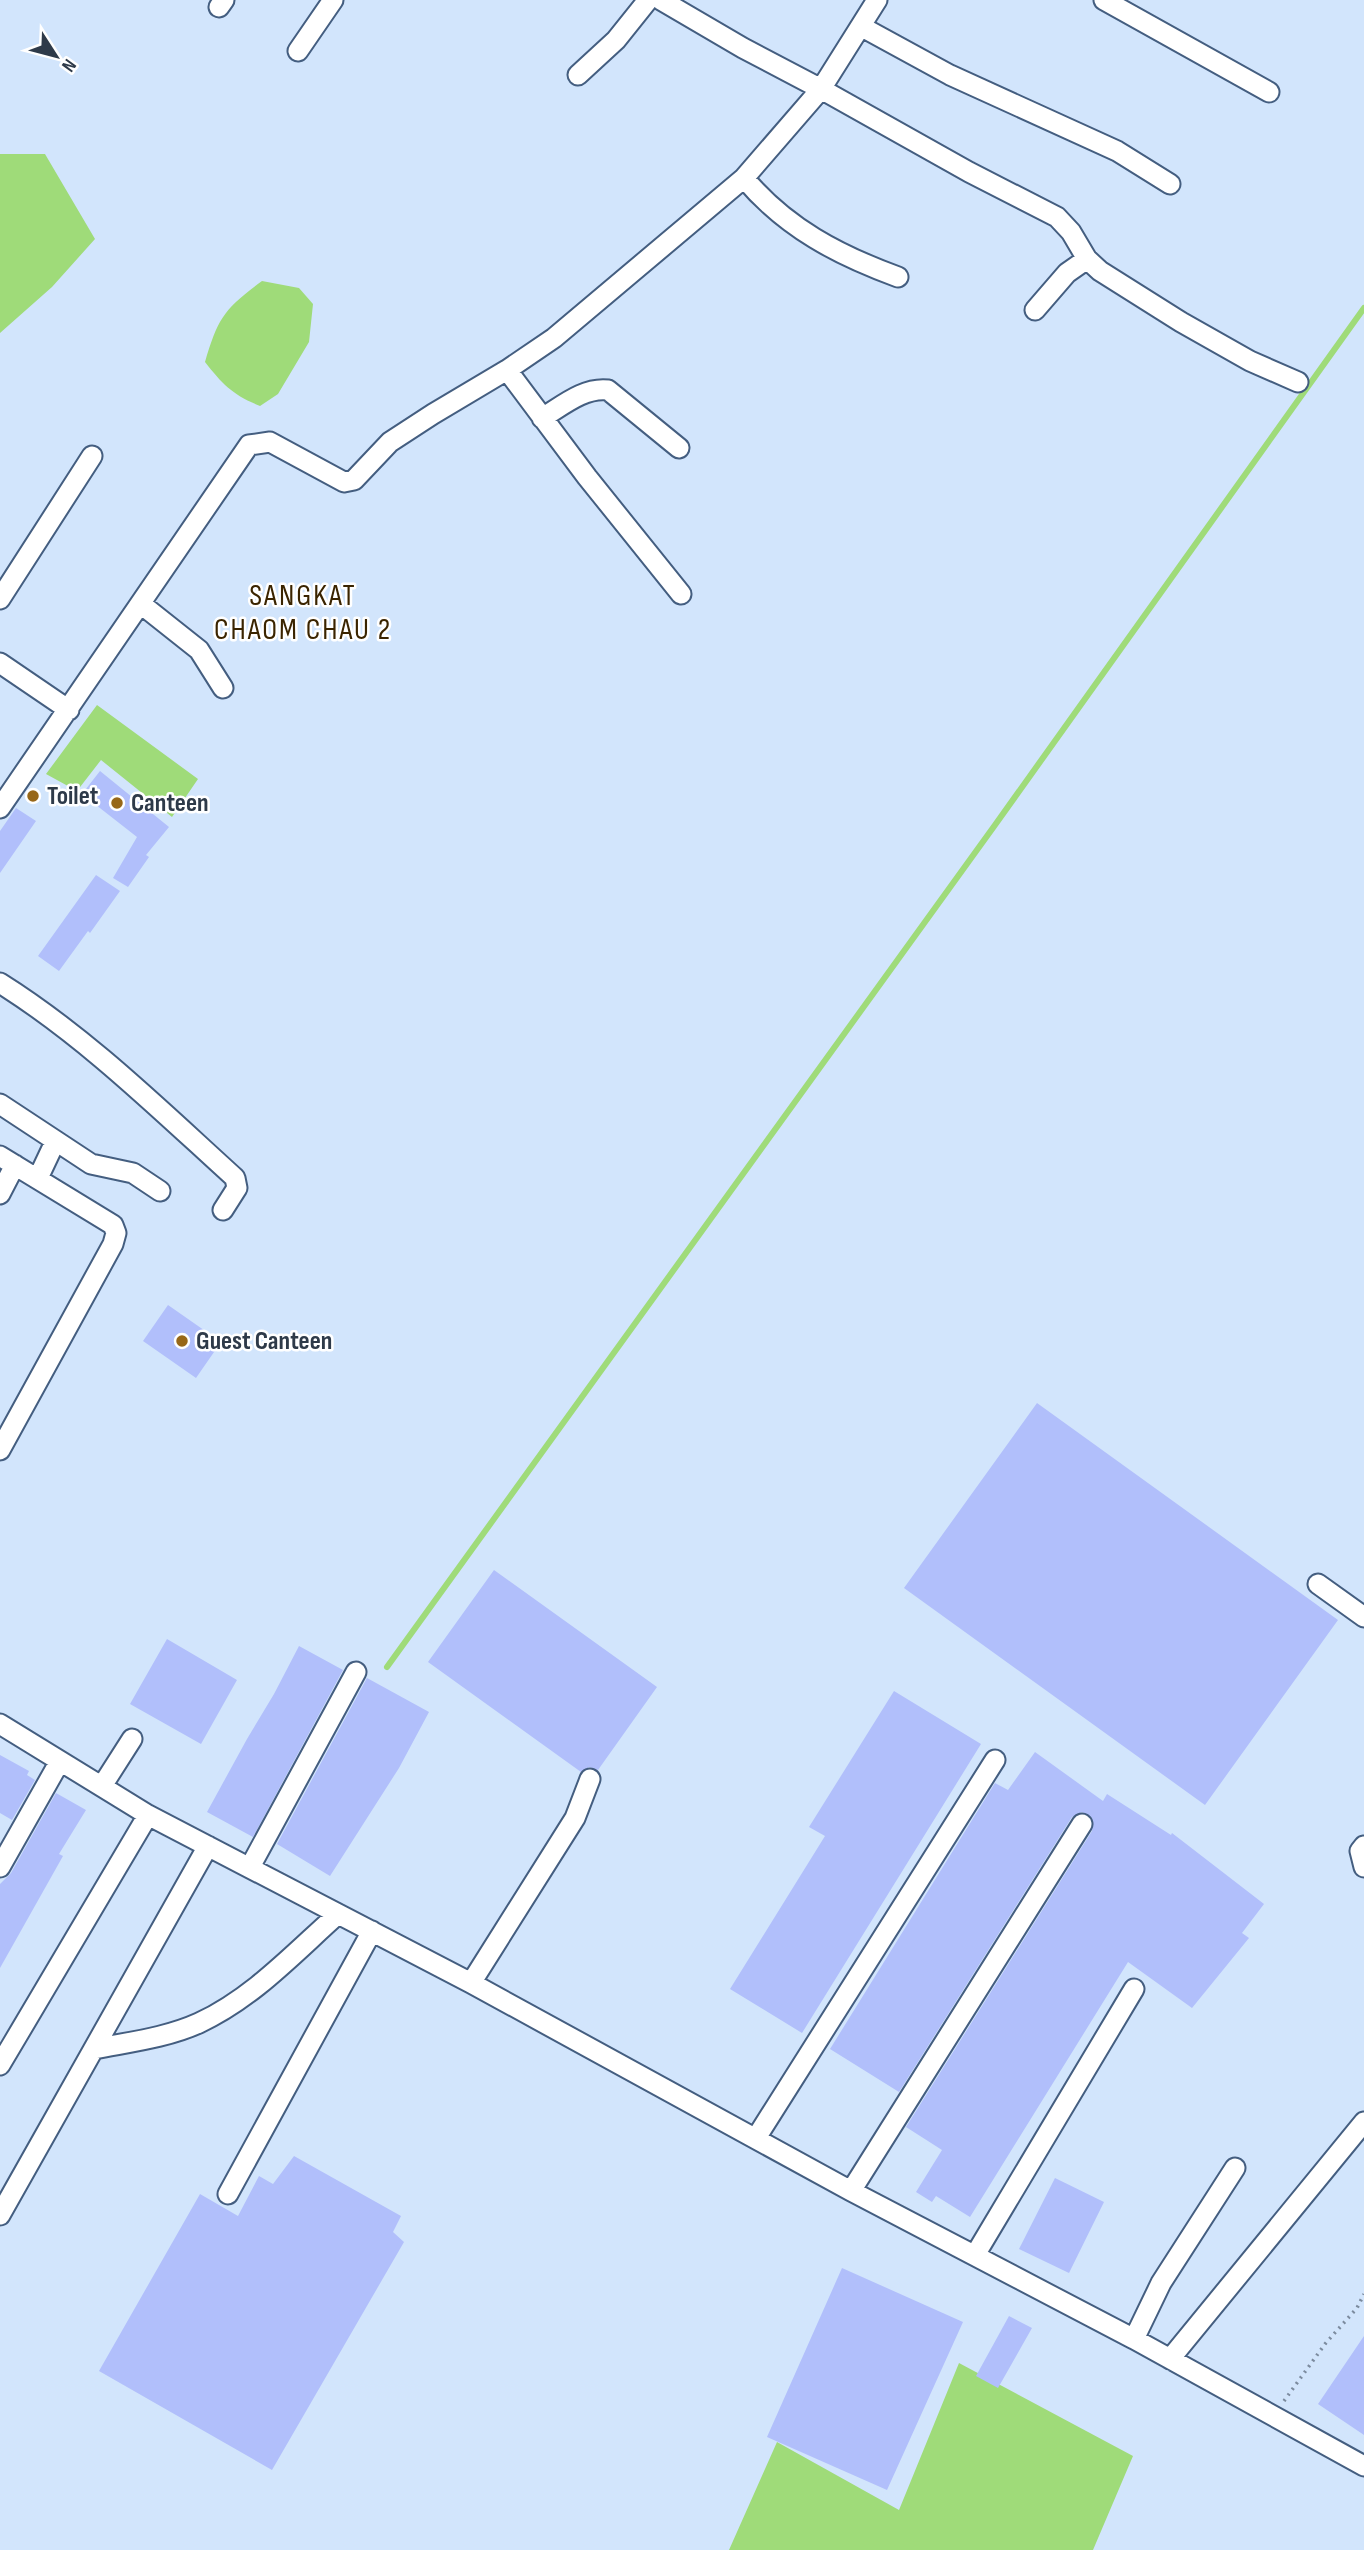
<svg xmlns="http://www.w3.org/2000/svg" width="1364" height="2550" font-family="'Sofia Sans Condensed',sans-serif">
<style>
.water{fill:#9fdb79}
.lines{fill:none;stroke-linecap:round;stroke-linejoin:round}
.stream{stroke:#9fdb79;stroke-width:6}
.building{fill:#b1bffb}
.minor-casing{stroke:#445e80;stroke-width:23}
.path{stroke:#7c8b9e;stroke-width:3.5;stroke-dasharray:2 5;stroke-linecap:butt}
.minor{stroke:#fff;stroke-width:19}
.poi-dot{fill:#976718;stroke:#fff;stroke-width:2.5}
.labels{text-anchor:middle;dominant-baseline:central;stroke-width:5;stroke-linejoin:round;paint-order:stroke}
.poi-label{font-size:26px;font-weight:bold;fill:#2e3a49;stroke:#fff;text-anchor:start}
.quarter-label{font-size:30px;letter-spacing:2px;fill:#3a2400;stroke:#fff}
</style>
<rect width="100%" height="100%" fill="#d2e5fc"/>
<path class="water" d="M0 154H45L95 239 52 287 0 333Z
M262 281 299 288 313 304 309 342 278 394 260 406C233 395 223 385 205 362 218 318 224 309 262 281Z
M97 705 198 779 172 817 101 760 77 791 46 774Z
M959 2363 1133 2456 1093 2550H729L777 2442 899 2510Z"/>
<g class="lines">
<path class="stream" d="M387 1667 995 825 1364 308"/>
</g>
<path class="building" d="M100 771 169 827 146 855 149 857 128 887 113 878 137 837 82 794Z
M16 808 36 821 0 873V831Z
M96 875 120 891 90 933 88 931 59 971 38 956Z
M168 1305 221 1342 196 1378 143 1341Z
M1037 1403 1338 1620 1205 1805 904 1588Z
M494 1570 657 1687 598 1770 589 1767 581 1772 428 1662Z
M167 1639 237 1680 201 1744 130 1704Z
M299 1646 343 1670 253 1837 207 1812 247 1739 274 1694Z
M367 1678 429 1712 399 1768 330 1876 277 1844Z
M894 1691 981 1744 802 2033 730 1989 825 1836 809 1827Z
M1035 1752 1103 1801 1107 1794 1171 1835 1172 1833 1264 1904 1242 1933 1249 1938 1192 2008 1128 1962 970 2217 936 2196 932 2202 916 2192 942 2150 906 2127 1092 1831V1818L1082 1812 1072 1817 899 2092 830 2049 995 1783 1008 1790Z
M0 1755 29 1771 27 1775 35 1780 12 1820 0 1813Z
M56 1793 86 1810 59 1854 63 1856 0 1968V1884L11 1873Z
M294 2156 401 2216 393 2232 404 2242 272 2470 99 2371 200 2194 238 2216 259 2176 273 2184Z
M1055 2178 1104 2202 1069 2273 1019 2249Z
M842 2268 963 2322 887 2490 767 2437Z
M1009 2316 1032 2328 998 2388 976 2376Z
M1364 2336V2435L1318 2404Z"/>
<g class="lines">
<defs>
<path id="minor" d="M661 0 743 48 821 89 969 172 1057 217 1071 232 1087 259 1100 271 1181 322 1250 361 1298 382
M1104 0 1269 92
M219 7 224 0
M862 27 950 75 1117 151 1170 184
M298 51 333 0
M578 75 616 40 648 0
M744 178C786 228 838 255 898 277
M1035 310 1067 273 1087 259
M507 370 587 477 681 594
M542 418C562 406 584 387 608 390L679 448
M0 599 92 456
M141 604 199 650 223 688
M0 663 69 710
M0 808 249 445 270 442 344 482 354 480 390 442 433 414 507 370 554 338 744 178 821 89 877 0
M0 983C86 1037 160 1110 235 1178L237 1188 223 1210
M0 1104 91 1164 133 1173 160 1191
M0 1156 113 1225 116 1233 113 1244 0 1450
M38 1178 55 1142
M0 1194 15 1165
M1318 1584 1364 1617
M0 1724 148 1815 471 1983 851 2191 1134 2339 1364 2466
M102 1786 132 1739
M1364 1846 1360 1851 1364 1867
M0 1867 60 1761
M250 1867 356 1672
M471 1983 575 1818 590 1779
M94 2049C129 2042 166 2038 199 2023 253 1998 294 1953 338 1914
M0 2065 148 1815
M756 2138 995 1760
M851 2191 1082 1824
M228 2194 372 1931
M0 2215 208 1846
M975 2255 1134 1989
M1134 2339 1161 2283 1235 2168
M1170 2359 1364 2122"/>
</defs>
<use href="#minor" class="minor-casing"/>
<path class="path" d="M1284 2401 1325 2344 1357 2308 1364 2294"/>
<use href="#minor" class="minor"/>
</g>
<g class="poi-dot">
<circle cx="33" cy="796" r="7"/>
<circle cx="117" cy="803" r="7"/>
<circle cx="182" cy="1341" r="7"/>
</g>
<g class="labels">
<g class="poi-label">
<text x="47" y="796">Toilet</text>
<text x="131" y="803">Canteen</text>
<text x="196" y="1341">Guest Canteen</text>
</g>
<g class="quarter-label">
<text x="303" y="596">SANGKAT<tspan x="303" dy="34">CHAOM CHAU 2</tspan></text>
</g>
</g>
<g transform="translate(56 56) rotate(126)" stroke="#ffffff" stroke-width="5" paint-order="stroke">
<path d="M0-5L12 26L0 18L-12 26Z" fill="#2e3a49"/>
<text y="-10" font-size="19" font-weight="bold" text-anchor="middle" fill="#2e3a49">N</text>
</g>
</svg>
